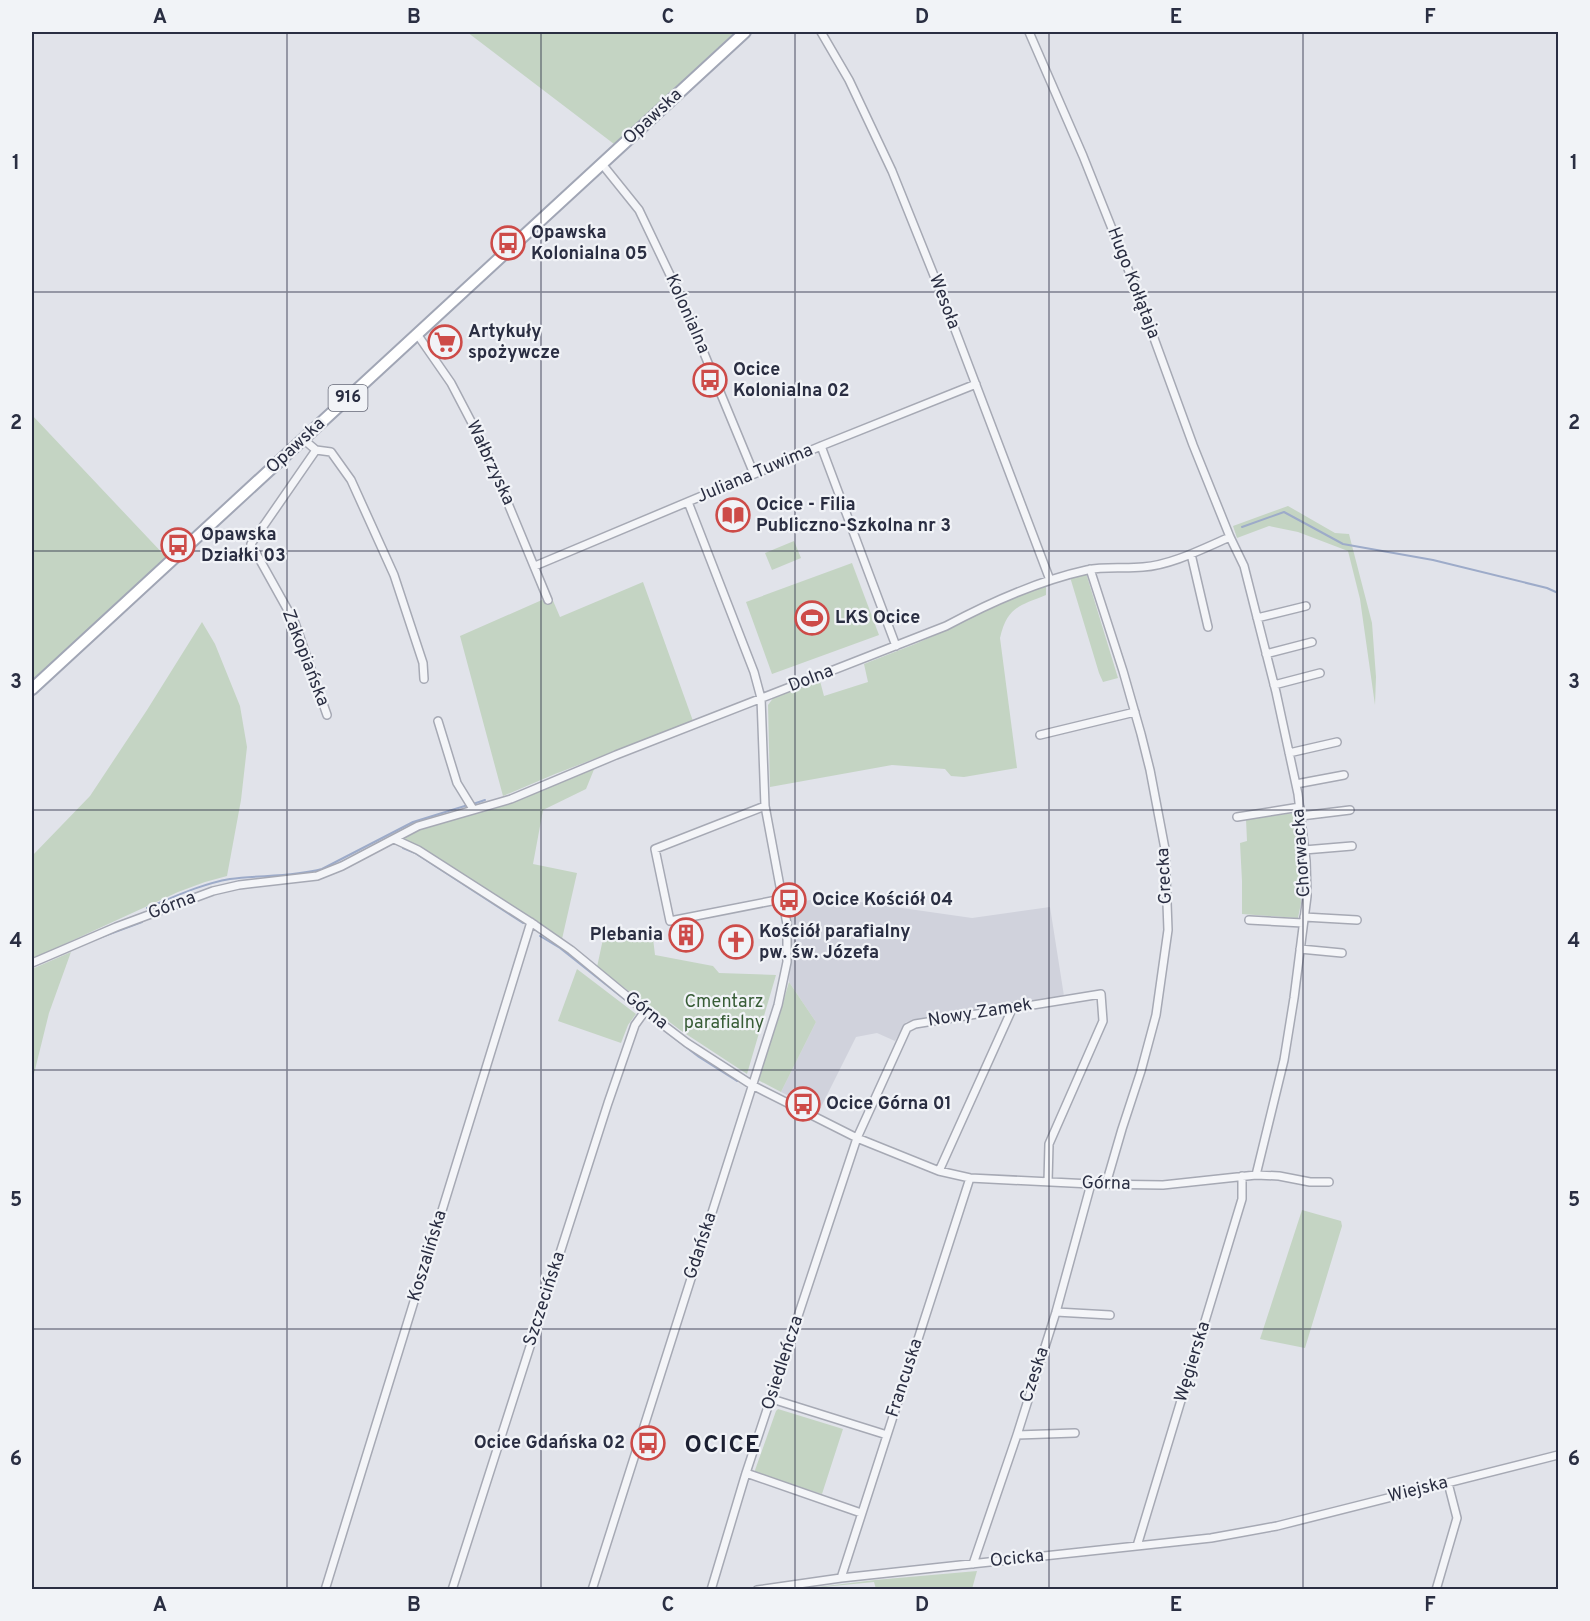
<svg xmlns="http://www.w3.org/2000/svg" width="1590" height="1621" font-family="Overpass,sans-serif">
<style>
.built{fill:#d0d2dc}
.green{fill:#c4d4c3}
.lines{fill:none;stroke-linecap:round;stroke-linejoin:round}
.stream{stroke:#9dabc9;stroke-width:2}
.street-casing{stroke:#a6a9b4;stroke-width:10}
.primary-casing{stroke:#a1a6b5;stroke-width:14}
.street{stroke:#f4f5f8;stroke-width:7}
.primary{stroke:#fff;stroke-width:10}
.grid{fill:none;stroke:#2a2e42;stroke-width:1.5;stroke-opacity:0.55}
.labels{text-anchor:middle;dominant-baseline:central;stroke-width:4.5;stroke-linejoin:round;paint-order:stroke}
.shield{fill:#f1f3f7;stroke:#666978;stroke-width:1.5}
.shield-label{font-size:16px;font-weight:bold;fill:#2a2e42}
.street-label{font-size:18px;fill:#2a2e42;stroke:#f1f3f7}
.poi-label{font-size:18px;font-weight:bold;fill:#2a2e42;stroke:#f1f3f7;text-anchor:start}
.park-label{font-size:18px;fill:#385d37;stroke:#f1f3f7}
.district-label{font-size:24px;font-weight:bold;letter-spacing:1.5px;fill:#1c2032;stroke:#f1f3f7}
.neatline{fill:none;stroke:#2a2e42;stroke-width:2}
.grid-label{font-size:20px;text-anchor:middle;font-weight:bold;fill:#2a2e42}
</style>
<rect width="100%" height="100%" fill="#e1e3ea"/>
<path class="built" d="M825 897 972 918 1050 907 1064 996 906 1022 895 1041 877 1033 856 1037 819 1111 781 1092 816 1022 789 982 792 940 790 904Z"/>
<path class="green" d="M467 32H735L614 144Z
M32 415 166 557 32 681Z
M1288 506 1335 533 1349 534 1372 623 1376 677 1375 705 1360 599 1348 551 1298 532 1269 526 1237 538 1233 526Z
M794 541 801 558 772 570 765 553Z
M852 563 879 635 772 674 746 602Z
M1086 573 1118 678 1103 682 1099 673 1070 577Z
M643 582 693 721 555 774 503 796 460 636 551 596 560 617Z
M1046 584V595C1019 606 1007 607 1000 638L1017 768 964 777 951 776 945 769 892 765 770 787 768 705 774 697 820 681 824 696 868 682 864 664 915 644 956 626 973 615 998 603Z
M202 622 215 644 240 706 247 747 241 800 227 876 205 882 178 892 32 959V856L90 796 147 710Z
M595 767 586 789 543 810 533 864 577 873 562 939 435 856 398 838 419 828 512 803Z
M1295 813 1301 903 1298 918 1242 914V881L1240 843 1247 841 1246 819Z
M652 930 655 955 713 966 719 973 776 975 747 1074 680 1030 597 967 603 939Z
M71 952 49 1013 32 1082V969Z
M577 969 636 1014 628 1025 621 1043 558 1021Z
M789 982 816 1022 781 1092 758 1080 778 1020Z
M1302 1210 1341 1221 1342 1226 1305 1348 1260 1339Z
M778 1409 843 1429 822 1494 754 1473 776 1411Z
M977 1571 972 1589H876L874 1582 802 1589 875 1580Z"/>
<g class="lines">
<path class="stream" d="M1242 527 1284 512 1343 544 1433 560 1547 588 1558 593
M473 804 485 800
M403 848 415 853 523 923
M147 908C174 897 201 884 230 879 261 875 292 877 322 869L413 822 468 805
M540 936 560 948 633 1006
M88 942 142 922
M652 1021 699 1057 737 1081"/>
<defs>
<path id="street" d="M821 32 849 80 892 171 943 298 1050 580
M1029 32 1083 156 1136 289 1193 445 1230 537 1244 566 1276 692 1298 794 1306 861 1307 896 1294 998 1284 1060 1256 1175
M602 164 639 210 682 300 754 474
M417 334 451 383 485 448 548 600
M303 439 316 450 331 452 351 480 394 575 423 663 424 679
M821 446 896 646
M316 450 251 544 295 623 327 715
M1191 554 1208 627
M535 566 821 446 976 384
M1090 569 1123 671 1141 734 1150 770 1165 849 1168 930 1156 1015 1141 1071 1122 1129 1106 1184
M1257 618 1306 606
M1266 654 1312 642
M1274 685 1320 673
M438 721 457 783 473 809
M1040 735 1135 712
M1289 753 1337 742
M1296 784 1344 775
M765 806 655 849 670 921 782 899
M1301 816 1350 810
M1237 817 1300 807
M394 839 418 850 535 925 571 950 645 1011 687 1043 752 1085 857 1138 939 1171 970 1178 1091 1184 1163 1185 1256 1175 1279 1176 1310 1182H1329
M1304 850 1352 846
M1304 917 1357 920
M1249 920 1303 923
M1300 949 1342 953
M32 963 116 927 213 891 239 885 317 876 342 866 418 826 511 799 616 755 946 626C991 602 1037 581 1087 570 1105 566 1125 569 1143 567 1172 565 1204 548 1230 537
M939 1171 1013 1007
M1056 1312 1110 1315
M772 1399 887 1435
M1017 1435 1075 1433
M746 1473 861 1513
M1137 1546 1242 1199V1176
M973 1564 1017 1435 1056 1312 1091 1184
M841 1578 970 1178
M325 1590 531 922
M452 1590 608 1103 635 1025 645 1011
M592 1590 778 1005 787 962V924L765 806 761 698 754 672 688 502
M711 1590 746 1473 857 1138 907 1028 915 1024 1101 994 1103 1021 1049 1144 1048 1182
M757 1590 841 1578 1211 1538 1277 1526 1558 1455
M1436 1590 1457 1518 1448 1483"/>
<path id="primary" d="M32 689 745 32"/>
</defs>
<use href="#street" class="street-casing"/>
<use href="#primary" class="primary-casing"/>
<use href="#street" class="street"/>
<use href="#primary" class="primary"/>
</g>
<path class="grid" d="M287 32V1590M541 32V1590M795 32V1590M1049 32V1590M1303 32V1590M32 292H1558M32 551H1558M32 810H1558M32 1070H1558M32 1329H1558"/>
<defs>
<symbol id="bus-ring" viewBox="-11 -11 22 22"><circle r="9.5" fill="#f1f3f7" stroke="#cd4b48" stroke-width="1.5"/><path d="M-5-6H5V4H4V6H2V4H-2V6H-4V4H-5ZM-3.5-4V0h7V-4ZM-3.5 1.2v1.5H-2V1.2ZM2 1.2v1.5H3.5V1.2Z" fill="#cd4b48"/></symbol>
<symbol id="supermarket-ring" viewBox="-11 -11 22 22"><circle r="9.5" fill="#f1f3f7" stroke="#cd4b48" stroke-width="1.5"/><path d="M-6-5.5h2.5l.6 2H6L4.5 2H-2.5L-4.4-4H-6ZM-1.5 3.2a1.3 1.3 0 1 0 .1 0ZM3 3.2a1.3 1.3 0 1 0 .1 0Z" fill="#cd4b48"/></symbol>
<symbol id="library-ring" viewBox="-11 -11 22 22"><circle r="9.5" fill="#f1f3f7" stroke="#cd4b48" stroke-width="1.5"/><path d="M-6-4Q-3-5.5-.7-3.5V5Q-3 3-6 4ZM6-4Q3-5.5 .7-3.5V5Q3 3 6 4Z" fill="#cd4b48"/></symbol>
<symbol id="stadium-ring" viewBox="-11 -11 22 22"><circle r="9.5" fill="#f1f3f7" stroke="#cd4b48" stroke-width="1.5"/><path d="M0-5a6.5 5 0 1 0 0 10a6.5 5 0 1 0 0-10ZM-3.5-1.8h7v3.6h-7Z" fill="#cd4b48"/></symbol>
<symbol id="building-ring" viewBox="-11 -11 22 22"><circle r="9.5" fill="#f1f3f7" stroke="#cd4b48" stroke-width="1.5"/><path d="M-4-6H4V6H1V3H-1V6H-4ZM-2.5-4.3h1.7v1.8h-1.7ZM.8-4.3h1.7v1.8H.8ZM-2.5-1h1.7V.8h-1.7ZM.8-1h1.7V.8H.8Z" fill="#cd4b48"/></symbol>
<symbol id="church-ring" viewBox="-11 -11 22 22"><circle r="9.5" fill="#f1f3f7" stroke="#cd4b48" stroke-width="1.5"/><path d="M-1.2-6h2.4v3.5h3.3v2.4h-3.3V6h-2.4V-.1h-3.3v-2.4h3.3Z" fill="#cd4b48"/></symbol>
</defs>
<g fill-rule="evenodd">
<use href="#bus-ring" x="489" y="224" width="38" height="38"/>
<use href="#supermarket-ring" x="426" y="323" width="38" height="38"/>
<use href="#bus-ring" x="691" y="361" width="38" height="38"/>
<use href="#library-ring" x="714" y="496" width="38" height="38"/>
<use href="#bus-ring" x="159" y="526" width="38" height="38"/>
<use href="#stadium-ring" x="793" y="599" width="38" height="38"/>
<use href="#bus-ring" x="770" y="881" width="38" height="38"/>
<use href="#building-ring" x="667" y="916" width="38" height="38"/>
<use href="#church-ring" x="717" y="923" width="38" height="38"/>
<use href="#bus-ring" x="784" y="1085" width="38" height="38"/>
<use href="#bus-ring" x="629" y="1424" width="38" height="38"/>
</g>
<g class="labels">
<rect class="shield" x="328.5" y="385" width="39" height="26" rx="4.5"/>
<g class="shield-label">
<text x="348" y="398">916</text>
</g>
<g class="street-label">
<text transform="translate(653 117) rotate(-43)">Opawska</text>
<text transform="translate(1133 283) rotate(69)">Hugo Kołłątaja</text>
<text transform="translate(944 302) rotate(69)">Wesoła</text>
<text transform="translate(687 314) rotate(66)">Kolonialna</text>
<text transform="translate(296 446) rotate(-43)">Opawska</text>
<text transform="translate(490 463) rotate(65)">Wałbrzyska</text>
<text transform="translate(755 474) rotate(-23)">Juliana Tuwima</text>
<text transform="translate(305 658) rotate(69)">Zakopiańska</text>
<text transform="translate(811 679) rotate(-21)">Dolna</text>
<text transform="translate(1302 853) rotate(-94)">Chorwacka</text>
<text transform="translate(1165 876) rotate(-93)">Grecka</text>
<text transform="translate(172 906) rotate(-21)">Górna</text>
<text transform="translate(646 1011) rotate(38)">Górna</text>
<text transform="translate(980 1013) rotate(-9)">Nowy Zamek</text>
<text transform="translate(1106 1184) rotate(1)">Górna</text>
<text transform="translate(701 1246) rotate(-72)">Gdańska</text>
<text transform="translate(428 1256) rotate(-73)">Koszalińska</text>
<text transform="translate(545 1299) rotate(-72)">Szczecińska</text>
<text transform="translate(1193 1362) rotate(-73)">Węgierska</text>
<text transform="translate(783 1363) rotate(-72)">Osiedleńcza</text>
<text transform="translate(1035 1375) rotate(-72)">Czeska</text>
<text transform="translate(905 1378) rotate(-72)">Francuska</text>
<text transform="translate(1418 1490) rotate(-14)">Wiejska</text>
<text transform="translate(1017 1559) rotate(-6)">Ocicka</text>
</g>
<g class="poi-label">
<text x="531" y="233">Opawska<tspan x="531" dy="21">Kolonialna 05</tspan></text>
<text x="468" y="332">Artykuły<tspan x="468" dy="21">spożywcze</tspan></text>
<text x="733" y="370">Ocice<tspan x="733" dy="21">Kolonialna 02</tspan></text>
<text x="756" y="505">Ocice - Filia<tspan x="756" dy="21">Publiczno-Szkolna nr 3</tspan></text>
<text x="201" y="535">Opawska<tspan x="201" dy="21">Działki 03</tspan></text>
<text x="835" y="618">LKS Ocice</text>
<text x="812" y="900">Ocice Kościół 04</text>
<text x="759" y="932">Kościół parafialny<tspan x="759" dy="21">pw. św. Józefa</tspan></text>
<text x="663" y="935" text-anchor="end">Plebania</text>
<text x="826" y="1104">Ocice Górna 01</text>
<text x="625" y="1443" text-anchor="end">Ocice Gdańska 02</text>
</g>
<g class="park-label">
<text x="724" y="1002">Cmentarz<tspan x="724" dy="21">parafialny</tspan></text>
</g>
<g class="district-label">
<text x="723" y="1446">OCICE</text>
</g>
</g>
<rect width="1590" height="1621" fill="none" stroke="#f1f3f7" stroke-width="66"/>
<rect x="33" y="33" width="1524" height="1555" class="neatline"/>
<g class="grid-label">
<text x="160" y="23">A</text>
<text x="414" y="23">B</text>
<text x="668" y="23">C</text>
<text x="922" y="23">D</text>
<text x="1176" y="23">E</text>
<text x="1430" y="23">F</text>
<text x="16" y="169">1</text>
<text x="1574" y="169">1</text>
<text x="16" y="429">2</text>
<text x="1574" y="429">2</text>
<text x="16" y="688">3</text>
<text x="1574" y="688">3</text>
<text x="16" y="947">4</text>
<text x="1574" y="947">4</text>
<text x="16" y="1206">5</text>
<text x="1574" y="1206">5</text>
<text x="16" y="1465">6</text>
<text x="1574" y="1465">6</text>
<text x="160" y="1611">A</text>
<text x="414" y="1611">B</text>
<text x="668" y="1611">C</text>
<text x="922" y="1611">D</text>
<text x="1176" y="1611">E</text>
<text x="1430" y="1611">F</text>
</g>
</svg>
